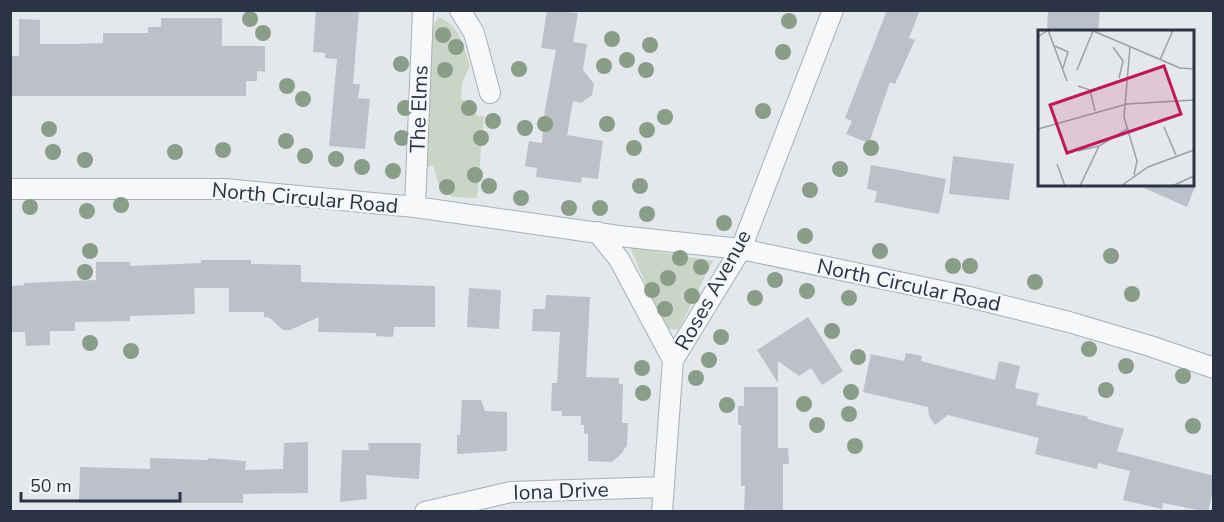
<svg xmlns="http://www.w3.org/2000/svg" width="1224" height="522" font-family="'Nunito Sans',sans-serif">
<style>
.green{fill:#c9d6c5}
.building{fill:#bbc0ca}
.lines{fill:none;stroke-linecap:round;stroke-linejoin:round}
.street-casing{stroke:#a9aeb7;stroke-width:22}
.street{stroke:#f7f8fa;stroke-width:20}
.tree{fill:#899d89}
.labels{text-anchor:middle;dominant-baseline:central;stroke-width:5;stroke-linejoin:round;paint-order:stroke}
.street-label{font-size:21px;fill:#2b3445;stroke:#f4f6f9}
.inset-road{fill:none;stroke:#9a9fa9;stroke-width:1.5}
.view{fill:#c2185b;fill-opacity:0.15;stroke:#c2185b;stroke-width:3}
.inset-edge{fill:none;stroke:#2b3445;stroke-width:3}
</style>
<rect width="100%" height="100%" fill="#e4e7ec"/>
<path class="green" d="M438 17C460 24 463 46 470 66L462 83 461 98 478 116H484L477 198 453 197 441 191 433 165 425 168 432 28Z
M630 247 713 261 678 330 664 328Z"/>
<path class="building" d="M316 10H359L353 84H360L358 98 370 99 365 149 329 146 337 59 325 58V53L313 52Z
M547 10 578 13 573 42 587 44 583 70 594 84 592 95 581 103 573 101 567 135 603 141 598 179 582 177 581 183 536 177 537 168 525 166 529 141 542 143 545 109 556 50 541 48Z
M887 10H920L909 38 915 40 895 84 890 82 869 143 846 134 852 121 845 118Z
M1048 10H1100L1098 32H1047Z
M161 18H222V46H265V72L257 71V81H246V96H10V56H19V19L40 20V44H74L103 43V33H148V27H161Z
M953 156 1014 164 1009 200 949 194Z
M871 165 946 179 939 214 875 202 877 191 867 189Z
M1135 184H1196L1187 207Z
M201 260H251V264L301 265V282L435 286V327H394L393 337 376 336V333L318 332 319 317 290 330H283L270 318 264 317V312H229V288H194L195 314 130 316V321L75 322V331H50V345L26 346 25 332H10V286L24 285V283L96 280V262H130V266L201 263Z
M469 288 501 290 499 329 467 327Z
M546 295 590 297 586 377 619 378V384H623L622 423H628L627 445 621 454 612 462 588 461V434L584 433V425H581V416H562V411H551L552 383H557L560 332 532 331 533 309H545Z
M808 317 843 371 822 385 811 368 799 376 778 361V383L757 350Z
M906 353 922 356 921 361 995 380 999 361 1020 366 1015 388 1039 393 1036 405 1088 417 1087 419 1124 429 1117 451 1214 476V487L1208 512 1163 503 1162 509 1123 500 1130 471 1098 463 1097 469 1035 454 1039 438 948 415 935 425 929 416 928 407 863 392 871 354 904 361Z
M744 387H778V448H788L789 464H783V512H744L745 486H741V425H738V406H744Z
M462 400H481L485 411 507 412V451L457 454V435H460Z
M308 442V493L243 494V503H79L80 467 150 469V458L208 460V458L246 461 245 470 283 469 284 443Z
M368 443H421L419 479 366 475 367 499 340 502 342 450H369Z"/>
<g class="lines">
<defs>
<path id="street" d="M460 10 474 33 490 93
M10 189H225L415 207 619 236 741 249 965 296 1069 322 1150 346 1214 368
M415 207 423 10
M597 232 619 259 673 360
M425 512 511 492 663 487
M662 512 673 360 741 249 833 10"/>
</defs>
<use href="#street" class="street-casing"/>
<use href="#street" class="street"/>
</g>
<g class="tree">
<circle cx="250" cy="19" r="8"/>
<circle cx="789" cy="21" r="8"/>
<circle cx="263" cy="33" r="8"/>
<circle cx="443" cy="35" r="8"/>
<circle cx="612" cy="39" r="8"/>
<circle cx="650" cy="45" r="8"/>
<circle cx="456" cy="47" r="8"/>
<circle cx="783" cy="52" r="8"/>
<circle cx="627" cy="60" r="8"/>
<circle cx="401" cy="64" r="8"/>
<circle cx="604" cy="66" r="8"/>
<circle cx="519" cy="69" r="8"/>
<circle cx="445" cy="70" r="8"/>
<circle cx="646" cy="70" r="8"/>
<circle cx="287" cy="86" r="8"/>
<circle cx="303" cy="99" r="8"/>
<circle cx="405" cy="108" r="8"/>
<circle cx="469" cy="108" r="8"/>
<circle cx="763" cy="111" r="8"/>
<circle cx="665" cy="117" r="8"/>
<circle cx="493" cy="121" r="8"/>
<circle cx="545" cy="124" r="8"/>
<circle cx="607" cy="124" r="8"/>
<circle cx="525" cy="128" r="8"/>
<circle cx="49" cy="129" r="8"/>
<circle cx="647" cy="130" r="8"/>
<circle cx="402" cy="138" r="8"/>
<circle cx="481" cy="138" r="8"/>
<circle cx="286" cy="141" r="8"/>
<circle cx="634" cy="148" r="8"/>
<circle cx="871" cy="148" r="8"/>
<circle cx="223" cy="150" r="8"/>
<circle cx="53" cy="152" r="8"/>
<circle cx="175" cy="152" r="8"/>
<circle cx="305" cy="156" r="8"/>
<circle cx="336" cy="159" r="8"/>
<circle cx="85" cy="160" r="8"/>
<circle cx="362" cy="167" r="8"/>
<circle cx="840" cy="169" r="8"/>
<circle cx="393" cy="171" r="8"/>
<circle cx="475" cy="175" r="8"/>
<circle cx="489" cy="186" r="8"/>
<circle cx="640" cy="186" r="8"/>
<circle cx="447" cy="187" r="8"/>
<circle cx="810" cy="190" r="8"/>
<circle cx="521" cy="198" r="8"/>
<circle cx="121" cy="205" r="8"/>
<circle cx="30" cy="207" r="8"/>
<circle cx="569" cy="208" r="8"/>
<circle cx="600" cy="208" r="8"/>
<circle cx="87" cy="211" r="8"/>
<circle cx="647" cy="214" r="8"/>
<circle cx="724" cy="223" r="8"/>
<circle cx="805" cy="236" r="8"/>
<circle cx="90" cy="251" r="8"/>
<circle cx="880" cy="251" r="8"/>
<circle cx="1111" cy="256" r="8"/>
<circle cx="680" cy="258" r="8"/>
<circle cx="953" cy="266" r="8"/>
<circle cx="970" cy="266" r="8"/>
<circle cx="701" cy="267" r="8"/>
<circle cx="85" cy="272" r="8"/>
<circle cx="668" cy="278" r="8"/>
<circle cx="775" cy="280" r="8"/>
<circle cx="1035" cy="282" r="8"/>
<circle cx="652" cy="290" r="8"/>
<circle cx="807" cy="291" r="8"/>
<circle cx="1132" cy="294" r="8"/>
<circle cx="692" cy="296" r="8"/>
<circle cx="755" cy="298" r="8"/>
<circle cx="849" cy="298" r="8"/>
<circle cx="665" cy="309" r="8"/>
<circle cx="832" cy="331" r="8"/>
<circle cx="721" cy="337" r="8"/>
<circle cx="90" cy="343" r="8"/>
<circle cx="1089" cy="349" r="8"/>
<circle cx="131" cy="351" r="8"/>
<circle cx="858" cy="357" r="8"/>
<circle cx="709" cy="360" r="8"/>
<circle cx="1126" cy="366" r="8"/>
<circle cx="642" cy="368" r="8"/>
<circle cx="1183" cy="376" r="8"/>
<circle cx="696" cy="378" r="8"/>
<circle cx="1106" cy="390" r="8"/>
<circle cx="851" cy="392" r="8"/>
<circle cx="643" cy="393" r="8"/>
<circle cx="804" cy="404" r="8"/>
<circle cx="727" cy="405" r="8"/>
<circle cx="849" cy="414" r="8"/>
<circle cx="817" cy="425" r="8"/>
<circle cx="1193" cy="426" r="8"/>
<circle cx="855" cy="446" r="8"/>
</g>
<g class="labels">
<g class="street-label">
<text transform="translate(419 109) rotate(-88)">The Elms</text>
<text transform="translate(305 198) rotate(5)">North Circular Road</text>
<text transform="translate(909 285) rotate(12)">North Circular Road</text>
<text transform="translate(713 290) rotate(-61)">Roses Avenue</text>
<text transform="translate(561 491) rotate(-2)">Iona Drive</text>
</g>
</g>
<g transform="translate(1038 30)">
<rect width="156" height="156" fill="#e4e7ec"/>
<path class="inset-road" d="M53 0 142 38 156 39M0 7 10 0 29 51M17 16 30 22 25 38M75 17 85 31 81 48M92 17 86 87 99 131 96 145M122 30 135 0M39 40 55 1M40 56 52 60 57 81M126 97 138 125M0 99 89 74 156 70M40 121 61 116M19 134 27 156M42 156 61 116 89 99M83 156 110 137 156 120M134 156 156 146"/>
<path class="view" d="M126 36 143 84 29 123 12 75Z"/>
<rect width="156" height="156" class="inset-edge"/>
</g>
<rect width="1224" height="522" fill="none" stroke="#2b3445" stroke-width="24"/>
<path d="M21 492v9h159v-9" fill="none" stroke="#2b3445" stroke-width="3"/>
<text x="30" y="492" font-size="18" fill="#2b3445" stroke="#f4f6f9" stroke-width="4.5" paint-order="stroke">50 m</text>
</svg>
